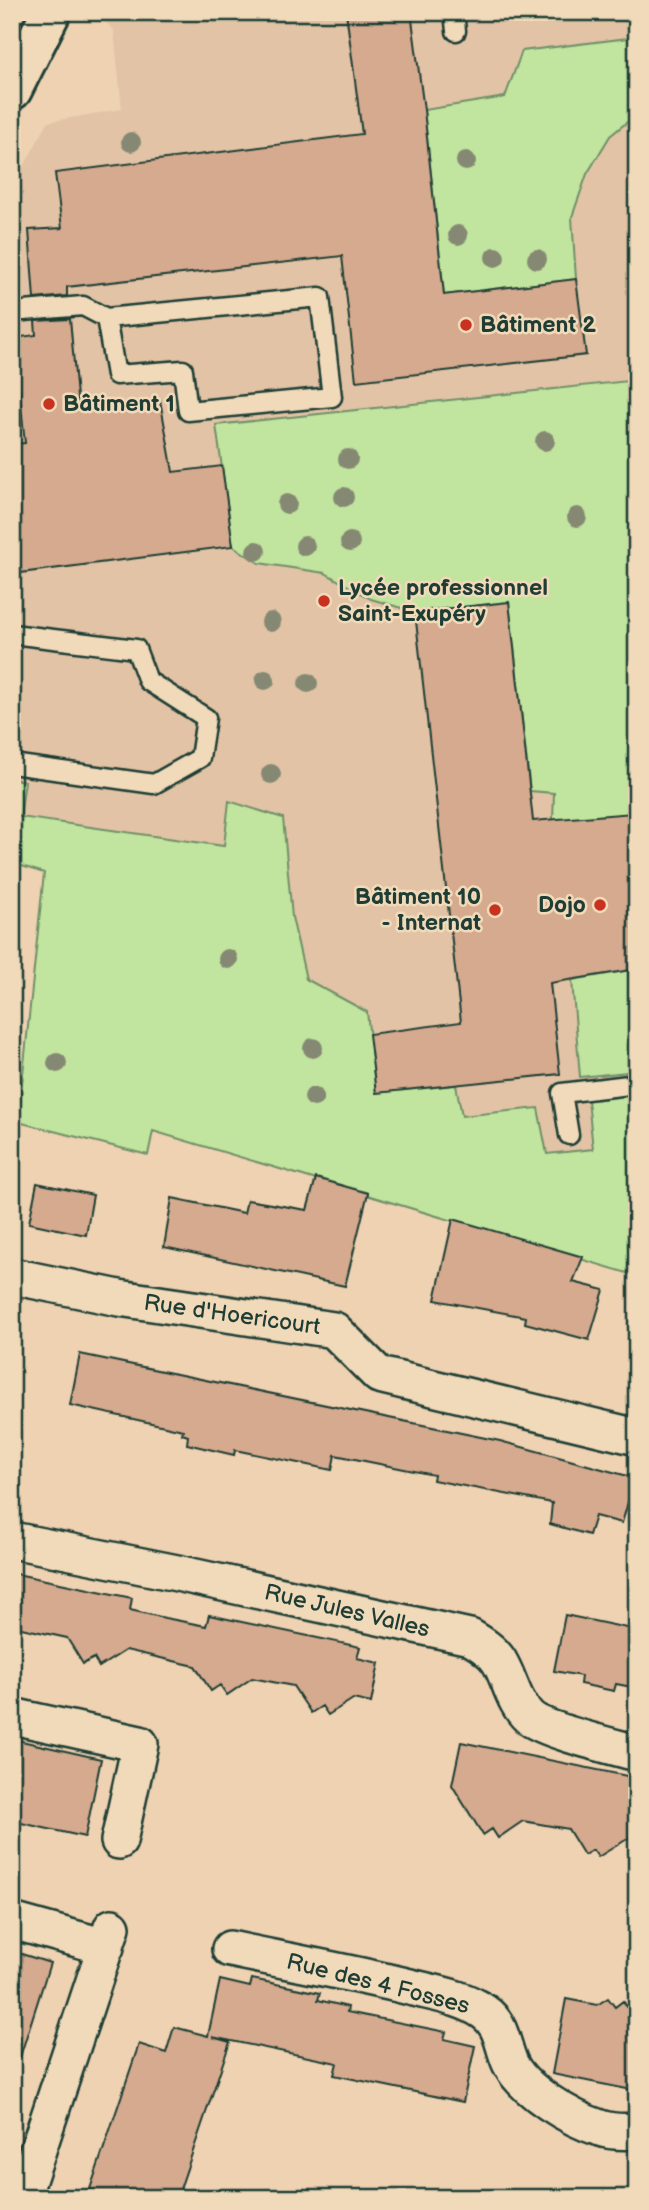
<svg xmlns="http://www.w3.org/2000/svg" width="649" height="2210" font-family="'Balsamiq Sans',sans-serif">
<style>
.built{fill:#e2c3a5}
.green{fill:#c1e49e;stroke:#709069;stroke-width:2}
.building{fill:#d5aa8e;stroke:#1f3d34;stroke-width:2}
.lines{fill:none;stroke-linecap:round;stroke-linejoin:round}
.lane-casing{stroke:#1f3d34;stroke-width:23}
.street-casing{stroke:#1f3d34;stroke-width:40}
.secondary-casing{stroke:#1f3d34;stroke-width:44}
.lane{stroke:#f0dab9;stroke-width:18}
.street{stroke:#f0dab9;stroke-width:35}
.secondary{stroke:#f0dab9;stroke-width:38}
.tree{fill:#858973}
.poi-dot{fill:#c8321e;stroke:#f0dab9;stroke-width:2.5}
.labels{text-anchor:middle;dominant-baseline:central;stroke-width:5;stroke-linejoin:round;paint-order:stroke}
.poi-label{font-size:23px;font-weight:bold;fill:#1f3d34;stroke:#f0dab9;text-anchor:start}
.street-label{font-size:23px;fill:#1f3d34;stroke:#f0dab9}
</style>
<rect width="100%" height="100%" fill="#eed2b2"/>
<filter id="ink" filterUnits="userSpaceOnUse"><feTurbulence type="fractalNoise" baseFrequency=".0143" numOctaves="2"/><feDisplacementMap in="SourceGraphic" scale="14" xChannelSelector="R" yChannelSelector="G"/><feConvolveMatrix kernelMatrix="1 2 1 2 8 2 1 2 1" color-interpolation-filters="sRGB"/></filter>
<g filter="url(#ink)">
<path class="built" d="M95 12H637V1271L153 1131 148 1155 18 1122 44 873 12 863V339L23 336 18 292H12V188L48 122 122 109 114 30Z"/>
<path class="green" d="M637 37V114L610 136 587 174 572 217 576 279 444 295 424 110 505 97 522 51Z
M637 380V841L553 820 554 793 530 791 509 602 415 612 371 599 325 573 259 563 233 546 216 425Z
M12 779 25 781 20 817 224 846 229 801 283 818 292 917 306 979 367 1012 376 1093 456 1085 462 1116 538 1108 547 1154 593 1149 588 1100 637 1095V1276L153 1131 148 1155 18 1122 44 873 12 863Z
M637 969V1071L580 1077 572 980Z"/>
<path class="building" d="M346 12H411L424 110 444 295 576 279 586 355 356 381 342 256 67 287V296L34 299 29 230 62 228 55 173 362 134Z
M70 319 78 408 160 400 173 472 222 466 233 546 12 574V444L25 443 14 338 36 335 35 321Z
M509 602 533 821 633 813 637 841V969L550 983 560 1074 376 1093 369 1034 461 1022 415 612Z
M316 1178 368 1193 345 1286 164 1247 172 1198 244 1213 247 1200 307 1210Z
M37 1183 93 1195 86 1235 29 1223Z
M453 1219 583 1257 573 1282 604 1290 589 1340 525 1323 526 1317 435 1300Z
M80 1354 500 1441 635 1478 622 1523 595 1516 589 1535 550 1524 552 1503 433 1480 434 1475 335 1455 332 1470 235 1450 234 1455 187 1444 188 1436 182 1434 183 1430 70 1405Z
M12 1573 132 1598 130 1610 165 1618 206 1626 209 1615 360 1647 357 1658 379 1663 371 1703 353 1699 328 1715 322 1706 311 1713 293 1686 252 1678 227 1695 220 1685 211 1691 195 1666 126 1650 99 1667 94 1658 83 1664 67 1638 12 1626Z
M565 1615 637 1630V1688L616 1684 614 1691 580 1684 581 1676 554 1671Z
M17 1740 101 1759 85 1837 12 1821V1763Z
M461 1742 637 1778V1833L598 1857 593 1850 584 1855 568 1829 523 1821 498 1838 492 1829 483 1835 452 1785Z
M12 1951 50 1963 20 2057 12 2056Z
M252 1979 320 1993 318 2000 348 2007 347 2012 446 2032 444 2039 475 2046 463 2102 334 2075 337 2063 212 2037 230 2042 177 2198H87L139 2044 166 2053 174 2027 208 2036 220 1980 250 1987Z
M608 1998 615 2007 623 2001 637 2021V2091L552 2074 566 1999 597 2005Z"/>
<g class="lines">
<defs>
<path id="lane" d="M454 12 456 31
M12 312 83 306 106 318 320 297 332 397 188 411 183 370 116 375 106 318
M12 634 136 649 148 681 206 718 200 758 154 784 12 764
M569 1135 562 1093 637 1084"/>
<path id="street" d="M12 1276 119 1298 334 1330 379 1375 637 1437
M12 1540 177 1573 470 1637C480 1643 492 1650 499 1661 510 1679 513 1702 529 1717 543 1730 615 1747 637 1753
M12 1716 140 1744 119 1841
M12 1921 106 1947
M230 1949C291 1962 353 1973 414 1988 438 1994 464 1998 484 2012 502 2024 502 2045 510 2063 523 2091 572 2119 600 2128 611 2132 624 2132 637 2131
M22 2198 112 1927"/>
<path id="secondary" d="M12 90 51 12"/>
</defs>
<use href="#lane" class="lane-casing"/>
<use href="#street" class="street-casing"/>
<use href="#secondary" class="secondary-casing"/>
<use href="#lane" class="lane"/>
<use href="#street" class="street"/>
<use href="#secondary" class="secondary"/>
</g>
<g class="tree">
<circle cx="131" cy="142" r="10"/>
<circle cx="466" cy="161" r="10"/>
<circle cx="458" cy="235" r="10"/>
<circle cx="495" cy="257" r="10"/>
<circle cx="537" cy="259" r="10"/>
<circle cx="545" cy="441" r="10"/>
<circle cx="348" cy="459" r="10"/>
<circle cx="344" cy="497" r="10"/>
<circle cx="287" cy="504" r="10"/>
<circle cx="577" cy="517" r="10"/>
<circle cx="350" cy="542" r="10"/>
<circle cx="305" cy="546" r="10"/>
<circle cx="256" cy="551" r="10"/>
<circle cx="271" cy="622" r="10"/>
<circle cx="265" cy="680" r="10"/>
<circle cx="308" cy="683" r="10"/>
<circle cx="271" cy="774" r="10"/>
<circle cx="228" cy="959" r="10"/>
<circle cx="313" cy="1048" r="10"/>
<circle cx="57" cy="1063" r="10"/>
<circle cx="314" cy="1097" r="10"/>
</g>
</g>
<g class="poi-dot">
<circle cx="466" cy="325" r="7"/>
<circle cx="49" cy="404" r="7"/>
<circle cx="324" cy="601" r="7"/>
<circle cx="600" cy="905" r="7"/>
<circle cx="495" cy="910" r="7"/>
</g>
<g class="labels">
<g class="poi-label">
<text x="480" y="325">Bâtiment 2</text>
<text x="63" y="404">Bâtiment 1</text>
<text x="338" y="588">Lycée professionnel<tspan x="338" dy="26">Saint-Exupéry</tspan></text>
<text x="481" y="897" text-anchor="end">Bâtiment 10<tspan x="481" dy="26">- Internat</tspan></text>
<text x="586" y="905" text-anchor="end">Dojo</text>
</g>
<g class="street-label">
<text transform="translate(232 1315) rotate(8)">Rue d'Hoericourt</text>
<text transform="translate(347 1611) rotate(13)">Rue Jules Valles</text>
<text transform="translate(378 1984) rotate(14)">Rue des 4 Fosses</text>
</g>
</g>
<rect width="649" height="2210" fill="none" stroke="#f0dab9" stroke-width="42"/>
<rect x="21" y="21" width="607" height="2168" fill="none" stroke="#1f3d34" stroke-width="2.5" filter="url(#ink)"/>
</svg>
